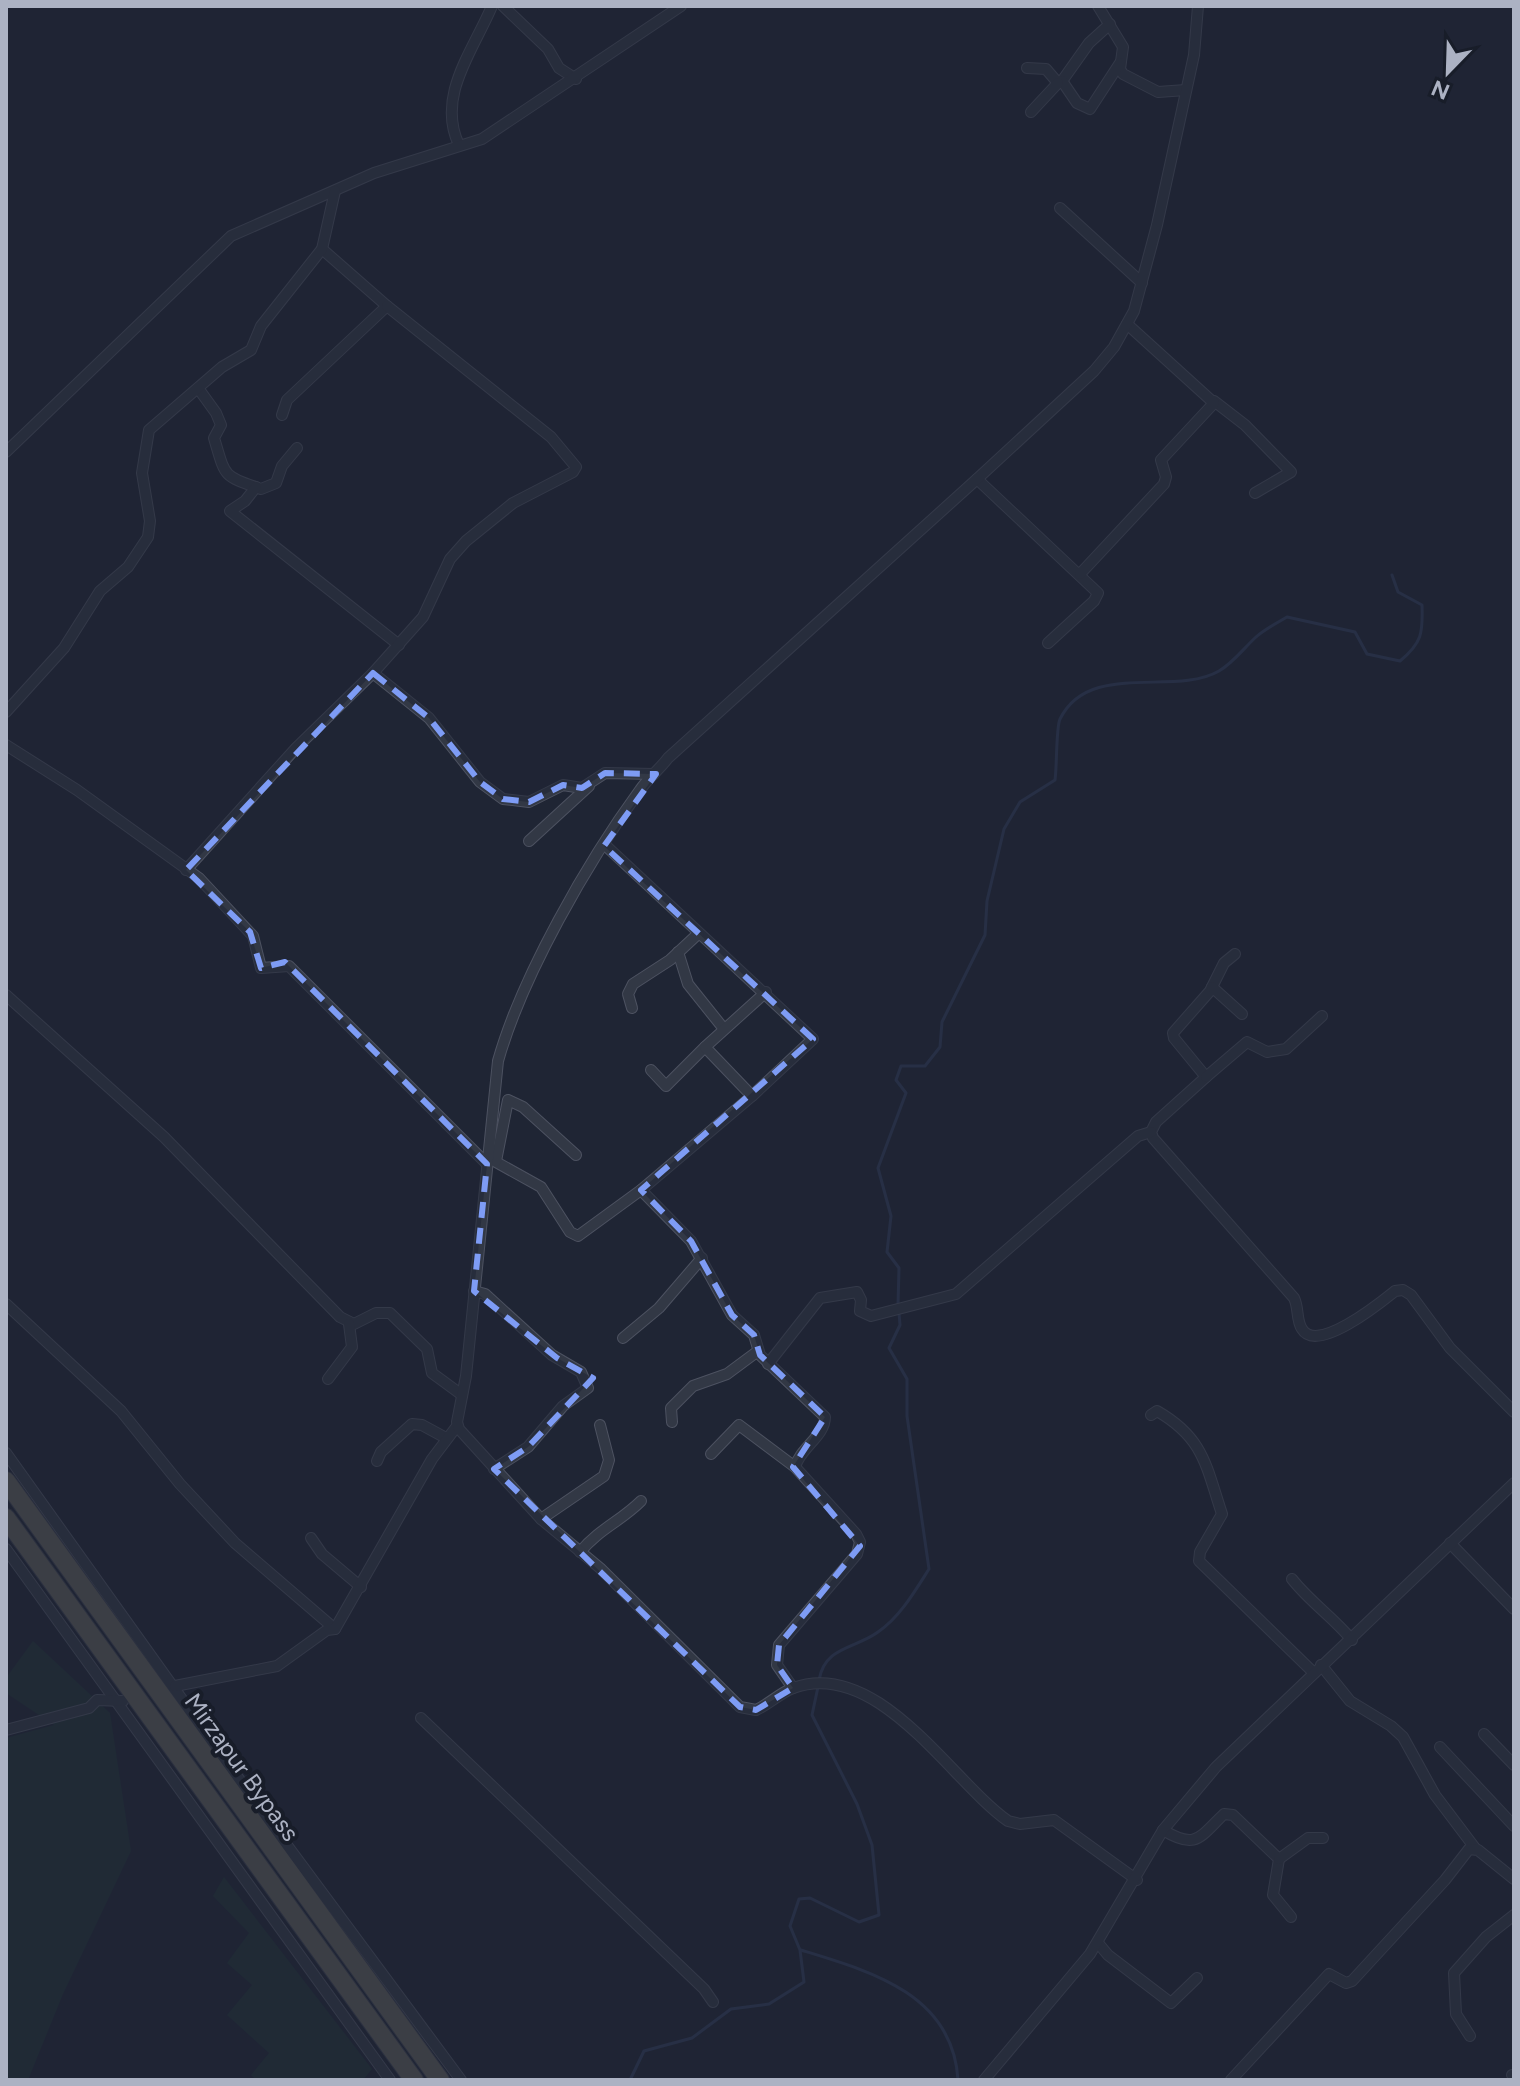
<svg xmlns="http://www.w3.org/2000/svg" width="1520" height="2086" font-family="Figtree,sans-serif">
  <style>
    .green { fill: #223237 }
    .lines { fill: none; stroke-linecap: round; stroke-linejoin: round }
    .stream { stroke: #313d5a; stroke-width: 3 }
    .minor-casing { stroke: #4d5261; stroke-width: 12 }
    .trunk-casing { stroke: #3a3f4d; stroke-width: 20 }
    .minor { stroke: #323845; stroke-width: 10 }
    .trunk { stroke: #5e5d5a; stroke-width: 18 }
    .marked { fill: none; stroke: #7e9cf5; stroke-width: 6; stroke-dasharray: 16 10; stroke-linejoin: round }
    .labels { text-anchor: middle; dominant-baseline: central; stroke-width: 8; stroke-linejoin: round; paint-order: stroke }
    .street-label { font-size: 24px; fill: #acb2c3; stroke: #181d29 }
  </style>
  <rect width="100%" height="100%" fill="#1f2534"/>
  <g class="green">
    <polygon points="33,1641 110,1713 131,1851 63,1994 28,2080 6,2080 6,1738 54,1725 6,1693 6,1678"/>
    <polygon points="224,1877 372,2069 363,2080 256,2080 251,2075 269,2053 227,2015 252,1985 227,1963 249,1933 213,1896"/>
  </g>
  <g class="lines">
    <g class="stream">
      <path d="M898 1305 899 1268 887 1252 891 1216 878 1168 906 1093 896 1080 901 1066H925L940 1047 942 1022 985 935 987 901 1004 829 1020 802 1055 780C1057 767 1056 727 1060 719 1089 660 1174 697 1219 671 1233 663 1244 648 1256 637 1265 629 1277 623 1287 617L1355 632 1367 654 1400 661C1422 643 1423 633 1422 605L1398 592 1392 575"/>
      <path d="M819 1680C825 1646 855 1649 878 1632 900 1617 915 1591 929 1569L907 1416V1379L889 1348 900 1325 899 1313"/>
      <path d="M801 1950C870 1971 953 1994 958 2080"/>
      <polyline points="630,2080 644,2051 692,2038 731,2009 769,2004 804,1982 800,1950 790,1926 799,1899 810,1898 859,1922 879,1915 872,1845 857,1804 812,1715 818,1687"/>
    </g>
    <defs>
      <g id="minor">
        <polyline points="503,6 548,49 559,68 576,79"/>
        <polyline points="1098,6 1123,47 1120,69 1123,74 1158,92 1186,90"/>
        <polyline points="1027,68 1046,69 1058,83 1062,81 1089,43 1110,24"/>
        <polyline points="1062,81 1077,103 1090,109 1120,63"/>
        <polyline points="1031,112 1058,83"/>
        <path d="M459 145C436 96 473 51 492 6"/>
        <polyline points="1060,208 1142,283"/>
        <path d="M198 388 216 413 221 425 214 438C226 478 222 475 261 489L276 483 282 466 297 448"/>
        <polyline points="1214,401 1245,425 1291,472 1255,493"/>
        <polyline points="282,415 287,400 387,306 322,249"/>
        <polyline points="6,452 231,236 374,173 482,139 681,6"/>
        <polyline points="977,479 1098,593 1094,601 1048,643"/>
        <polyline points="256,487 245,501 230,511 399,645"/>
        <polyline points="1080,574 1164,484 1166,477 1161,460 1214,403 1127,324"/>
        <polyline points="373,673 423,617 450,559 466,541 513,503 573,472 576,467 551,437 387,306"/>
        <polyline points="6,712 64,648 100,591 128,567 148,537 150,521 142,473 149,430 222,367 251,350 261,326 322,249 335,191"/>
        <polyline points="6,745 77,790 199,878 253,936 261,968 289,966 487,1164"/>
        <polyline points="529,841 589,786"/>
        <polyline points="605,845 813,1039 752,1096 641,1190"/>
        <polyline points="186,870 296,748 373,673 429,718 480,782 503,799 529,802 563,785 582,788 605,773 654,774"/>
        <polyline points="678,952 688,984 724,1029"/>
        <path d="M1235 954 1224 963 1210 991 1173 1033 1174 1038 1206 1077 1156 1122 1151 1132 1153 1138 1294 1298C1299 1308 1296 1320 1302 1329 1317 1354 1380 1303 1395 1291L1403 1290 1411 1295 1450 1348 1514 1412"/>
        <polyline points="1212,987 1242,1014"/>
        <polyline points="6,995 164,1137 340,1317 354,1324 376,1313 390,1313 427,1349 432,1373 462,1395"/>
        <polyline points="632,1008 628,994 633,984 670,960 699,933"/>
        <polyline points="651,1070 666,1086 705,1047"/>
        <polyline points="1206,1077 1247,1042 1267,1052 1286,1049 1322,1016"/>
        <polyline points="752,1096 705,1047 766,992"/>
        <path d="M487 1157 541 1187 570 1232 578 1236 641 1190 691 1241 732 1315 754 1335 760 1355 825 1417C825 1436 800 1448 795 1467L856 1534 860 1542 857 1554 779 1645 777 1665 793 1688"/>
        <polyline points="496,1161 508,1100 523,1107 576,1155"/>
        <polyline points="474,1291 485,1294 552,1355 581,1372 588,1388 563,1406 528,1447 494,1469"/>
        <polyline points="6,1304 121,1411 180,1484 235,1543 335,1629"/>
        <polyline points="623,1338 659,1308 702,1258"/>
        <polyline points="768,1364 820,1298 857,1292 861,1300 860,1311 871,1316 956,1294 1138,1136 1151,1132"/>
        <polyline points="328,1379 352,1347 349,1324"/>
        <path d="M1151 1415 1157 1411C1204 1438 1206 1466 1222 1514L1200 1552 1199 1561 1314 1673"/>
        <polyline points="672,1422 671,1408 693,1386 727,1374 758,1351"/>
        <polyline points="6,1453 269,1821 461,2080"/>
        <polyline points="711,1454 739,1425 795,1467"/>
        <polyline points="377,1461 381,1452 412,1424 422,1425 446,1438"/>
        <polyline points="541,1519 604,1476 609,1460 600,1425"/>
        <polyline points="311,1538 322,1554 361,1587"/>
        <polyline points="1450,1543 1514,1609"/>
        <polyline points="6,1549 390,2080"/>
        <path d="M580 1552C599 1529 621 1521 641 1501"/>
        <path d="M1292 1579C1310 1602 1333 1617 1352 1640"/>
        <polyline points="1321,1665 1350,1701 1391,1726 1403,1737 1435,1795 1475,1848"/>
        <polyline points="175,1686 277,1666 327,1630 335,1629 432,1459 457,1426"/>
        <polyline points="421,1718 704,1989 713,2002"/>
        <polyline points="6,1730 89,1708 97,1700 123,1701"/>
        <polyline points="1484,1734 1514,1765"/>
        <polyline points="1440,1747 1514,1826"/>
        <path d="M1163 1830C1196 1850 1199 1838 1224 1814L1233 1815 1279 1859 1273 1895 1291 1917"/>
        <polyline points="1279,1859 1308,1838 1323,1838"/>
        <path d="M1137 1880 1054 1820 1020 1824 1008 1821C951 1781 878 1657 793 1688 780 1693 769 1704 756 1710L740 1707 600 1568 541 1519 459 1429 457 1422 466 1376 498 1061C522 976 588 861 640 790 649 777 659 770 668 758L977 479 1094 371 1114 347 1134 311 1157 225 1194 55 1198 6"/>
        <polyline points="1098,1943 1108,1955 1171,2003 1197,1978"/>
        <polyline points="1470,2036 1456,2014 1454,1973 1486,1937 1514,1915"/>
        <polyline points="1512,2075 1514,2077"/>
        <polyline points="984,2080 1090,1954 1163,1830 1216,1767 1514,1483"/>
        <polyline points="1231,2080 1329,1974 1346,1983 1352,1981 1445,1880 1469,1849 1478,1850 1514,1879"/>
      </g>
      <g id="trunk">
        <polyline points="6,1481 440,2080"/>
        <polyline points="6,1518 414,2080"/>
      </g>
    </defs>
    <use href="#minor" class="minor-casing"/>
    <use href="#trunk" class="trunk-casing"/>
    <use href="#minor" class="minor"/>
    <use href="#trunk" class="trunk"/>
  </g>
  <path d="M0 0H1520V2086H0ZM373 673 429 718 480 782 503 799 529 802 563 785 582 788 605 773 656 774 604 846 813 1039 641 1190 691 1241 732 1315 754 1335 760 1355 825 1417 793 1467 860 1546 779 1645 777 1665 793 1688 756 1710 740 1707 494 1469 528 1447 593 1378 557 1358 474 1291 487 1164 285 962 261 968 250 932 186 870Z" fill="#1f2534" fill-opacity=".55" fill-rule="evenodd"/>
  <path class="marked" d="M373 673 429 718 480 782 503 799 529 802 563 785 582 788 605 773 656 774 604 846 813 1039 641 1190 691 1241 732 1315 754 1335 760 1355 825 1417 793 1467 860 1546 779 1645 777 1665 793 1688 756 1710 740 1707 494 1469 528 1447 593 1378 557 1358 474 1291 487 1164 285 962 261 968 250 932 186 870Z"/>
  <g class="labels">
    <g class="street-label">
      <text transform="translate(242 1767) rotate(54)">Mirzapur Bypass</text>
    </g>
  </g>
  <rect width="1520" height="2086" fill="none" stroke="#acb2c3" stroke-width="16"/>
  <g transform="translate(1448 72) rotate(203)" stroke="#181d29" stroke-width="6" paint-order="stroke">
  <path d="M0-6L14 30L0 20L-14 30Z" fill="#acb2c3"/>
  <text y="-12" font-size="22" font-weight="bold" text-anchor="middle" fill="#acb2c3">N</text>
  </g>
</svg>
